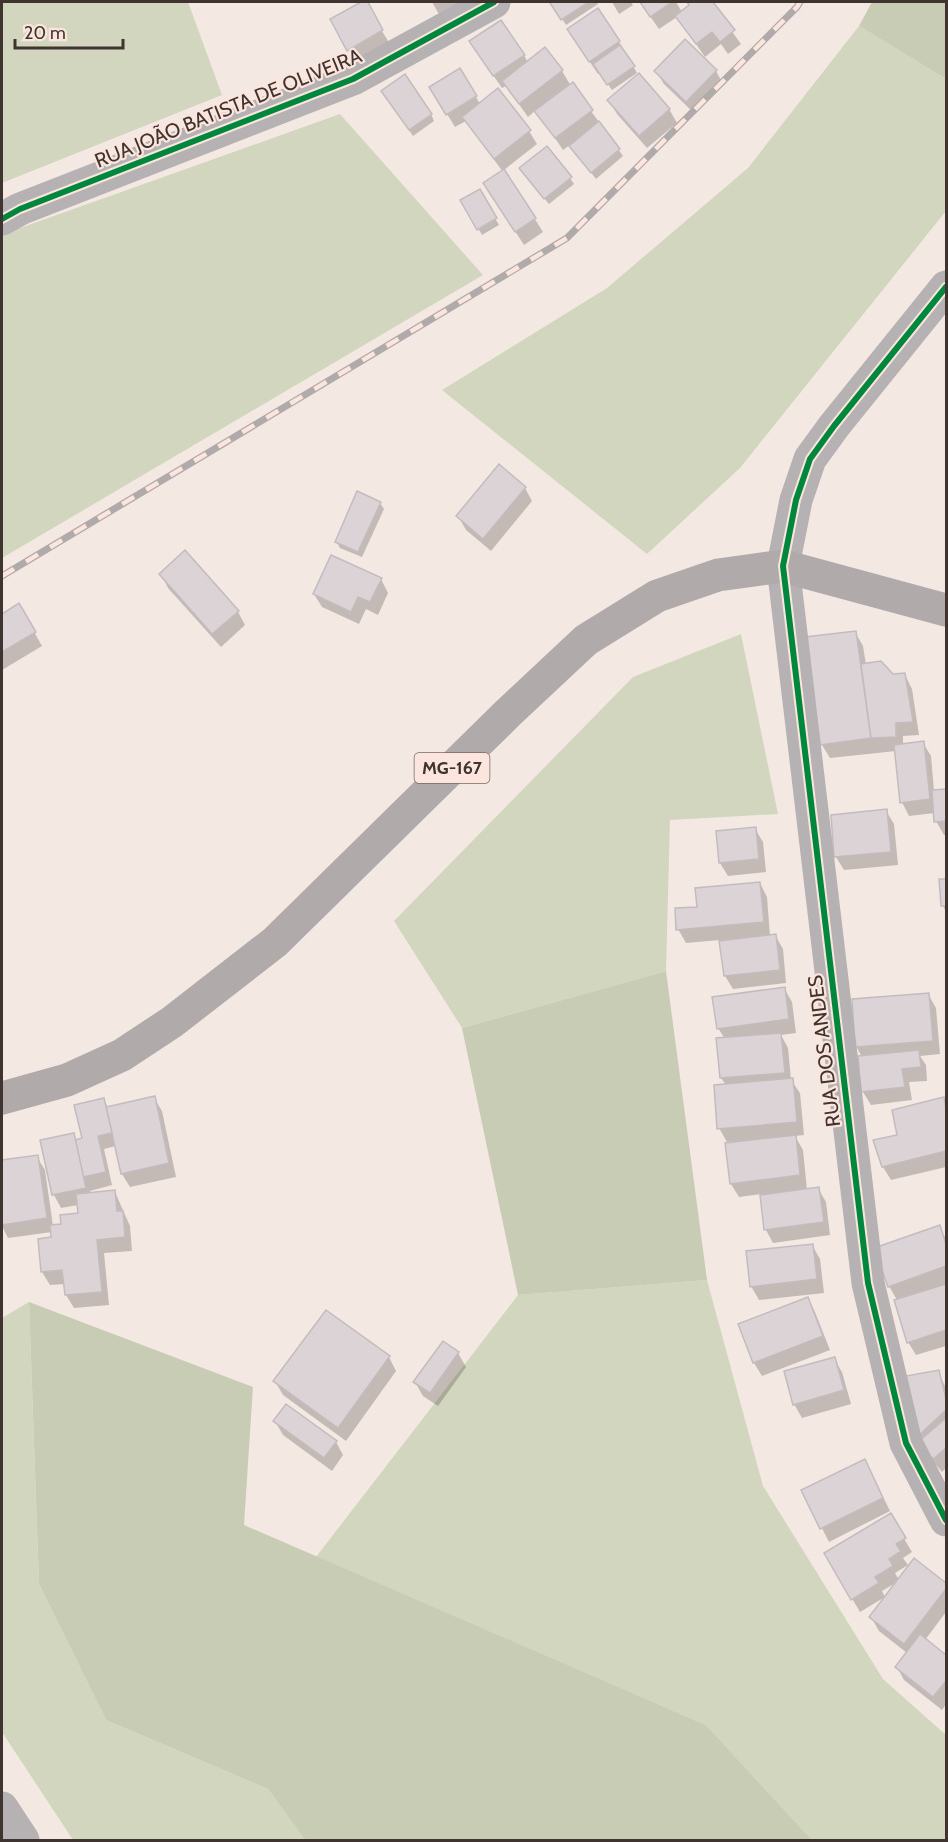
<svg xmlns="http://www.w3.org/2000/svg" width="948" height="1842" font-family="Cabin,sans-serif">
  <style>
    .green { fill: #d2d6be }
    .forest { fill: #c9ccb4 }
    .shadow { fill: #0003 }
    .building { fill: #dbd3d5; stroke: #c3bcbf; stroke-width: 1.5 }
    .lines { fill: none; stroke-linecap: round; stroke-linejoin: round }
    .street { stroke: #b6b2b3; stroke-width: 33 }
    .primary { stroke: #b0aaaa; stroke-width: 33 }
    .rail-casing { stroke: #b0aaaa; stroke-width: 7 }
    .rail { stroke: #fbe5dc; stroke-width: 4.5; stroke-dasharray: 14; stroke-linecap: butt }
    .cycleway-casing { stroke: #fbe5dc; stroke-width: 10 }
    .cycleway { stroke: #00873e; stroke-width: 6 }
    .labels { text-anchor: middle; dominant-baseline: central; stroke-width: 4.5; stroke-linejoin: round; paint-order: stroke }
    .shield { fill: #fbe5dc; stroke: #776964; stroke-width: 1.5 }
    .shield-label { font-size: 18px; font-weight: bold; fill: #3f3430 }
    .street-label { font-size: 20px; fill: #3f3430; stroke: #fbe5dc }
  </style>
  <rect width="100%" height="100%" fill="#f4e8e3"/>
  <g class="green">
    <polygon points="2,2 188,2 222,95 2,183"/>
    <polygon points="859,26 946,79 946,211 740,468 647,554 442,390 607,288 748,168"/>
    <polygon points="340,114 483,275 2,558 2,237 9,232"/>
    <polygon points="741,634 778,814 670,820 666,971 462,1028 394,921 633,677"/>
    <polygon points="707,1280 763,1486 883,1679 946,1735 946,1840 812,1840 706,1725 316,1557 518,1295"/>
    <polygon points="29,1302 39,1584 106,1720 268,1789 305,1840 73,1840 2,1732 2,1318"/>
  </g>
  <g class="forest">
    <polygon points="872,2 946,2 946,79 859,26"/>
    <polygon points="666,971 707,1280 518,1295 462,1028"/>
    <polygon points="29,1302 253,1387 244,1525 706,1725 812,1840 305,1840 268,1789 106,1720 39,1584"/>
  </g>
  <g class="shadow">
    <polygon points="364,2 390,44 356,63 332,19"/>
    <polygon points="432,2 458,2 460,4 440,16"/>
    <polygon points="555,2 597,2 598,4 566,25 552,3"/>
    <polygon points="612,2 631,2 633,5 619,14"/>
    <polygon points="640,2 676,2 682,12 690,6 687,2 711,2 741,44 728,54 721,44 705,57 677,17 659,29"/>
    <polygon points="619,42 637,73 612,90 600,73 598,74 577,43"/>
    <polygon points="479,55 524,55 528,63 562,71 571,86 591,111 623,156 596,179 570,145 563,150 536,110 528,117 506,86 502,88"/>
    <polygon points="460,70 480,104 529,131 537,144 504,170 543,232 524,245 493,197 503,172 466,121 455,127 431,88"/>
    <polygon points="656,71 716,71 723,84 695,114 664,84"/>
    <polygon points="387,98 431,114 434,121 413,136"/>
    <polygon points="609,100 669,109 677,123 647,148 617,114"/>
    <polygon points="525,175 570,178 574,184 549,204"/>
    <polygon points="479,191 499,225 482,235 462,200"/>
    <polygon points="525,488 532,501 491,551 466,530 458,516"/>
    <polygon points="380,503 384,509 362,557 340,548 336,541"/>
    <polygon points="161,574 238,612 245,625 221,647 168,588"/>
    <polygon points="381,579 388,593 378,615 366,609 359,624 322,607 314,594"/>
    <polygon points="19,605 42,646 2,670 2,616"/>
    <polygon points="855,632 863,646 866,665 893,676 905,675 912,689 919,735 903,736 903,745 923,743 931,756 934,791 946,790 946,835 944,835 936,821 935,813 909,816 902,802 896,751 830,758 822,745 807,639"/>
    <polygon points="886,811 894,824 898,865 844,870 836,857 833,817"/>
    <polygon points="755,829 763,842 766,872 728,876 720,863"/>
    <polygon points="946,880 946,912 943,906 941,881"/>
    <polygon points="760,883 767,897 770,936 775,935 783,949 786,983 733,989 725,976 720,940 686,943 678,929 698,908"/>
    <polygon points="784,988 792,1002 796,1033 781,1035 788,1048 791,1080 800,1093 804,1135 795,1136 803,1150 807,1190 818,1188 826,1202 830,1235 773,1243 766,1230 762,1194 739,1197 731,1184 739,1143 739,1141 727,1142 719,1128 726,1085 721,1078 718,1040 725,1039 718,1028"/>
    <polygon points="928,994 936,1008 940,1054 920,1056 926,1065 927,1081 909,1082 912,1100 871,1105 863,1092 860,1058 862,1057 856,1046"/>
    <polygon points="154,1098 162,1111 176,1177 130,1187 122,1174 116,1146 104,1149 112,1185 90,1191 90,1194 115,1192 130,1226 132,1251 104,1253 109,1305 74,1308 66,1295 65,1284 50,1285 42,1272 53,1239 52,1232 8,1238 2,1226 2,1162 37,1157 45,1170 53,1226 63,1225 79,1214 78,1205 61,1208 54,1195 42,1142 73,1135 76,1141 83,1139 104,1100 108,1108"/>
    <polygon points="943,1099 946,1105 946,1167 891,1180 883,1167 899,1136"/>
    <polygon points="939,1227 946,1239 946,1346 916,1355 908,1342 897,1300 889,1286"/>
    <polygon points="812,1245 820,1259 824,1293 759,1300 751,1286"/>
    <polygon points="808,1298 815,1312 830,1350 762,1376 754,1363 740,1325"/>
    <polygon points="458,1353 466,1367 438,1406 423,1396 415,1382"/>
    <polygon points="389,1357 396,1371 346,1441 283,1395 275,1381"/>
    <polygon points="834,1359 842,1372 851,1404 802,1418 794,1404"/>
    <polygon points="938,1372 946,1388 946,1468 942,1472 928,1456 919,1436"/>
    <polygon points="275,1421 336,1442 343,1455 332,1471 283,1435"/>
    <polygon points="872,1474 890,1511 829,1542 803,1491"/>
    <polygon points="890,1515 912,1552 903,1558 908,1565 895,1573 899,1580 914,1561 946,1585 946,1612 925,1640 946,1657 946,1704 942,1710 904,1680 897,1667 907,1653 879,1631 871,1617 899,1581 882,1591 885,1597 860,1612 826,1554"/>
  </g>
  <g class="building">
    <polygon points="361,2 368,2 383,30 347,51 330,19"/>
    <polygon points="552,2 589,2 561,20 550,3"/>
    <polygon points="640,2 672,2 650,17"/>
    <polygon points="687,2 713,2 735,30 720,42 712,32 696,44 675,16 689,5"/>
    <polygon points="598,8 620,41 589,62 567,29"/>
    <polygon points="501,20 525,55 493,76 469,41"/>
    <polygon points="685,39 717,70 686,102 654,71"/>
    <polygon points="620,45 635,66 607,85 593,64"/>
    <polygon points="545,47 563,70 519,104 502,81"/>
    <polygon points="460,68 477,96 446,115 429,87"/>
    <polygon points="639,73 670,109 639,136 607,100"/>
    <polygon points="405,74 432,114 409,130 381,91"/>
    <polygon points="573,82 593,110 555,138 534,111"/>
    <polygon points="498,88 531,130 494,159 462,117"/>
    <polygon points="599,121 620,149 591,173 569,146"/>
    <polygon points="547,146 572,177 544,199 519,168"/>
    <polygon points="504,169 536,218 515,232 483,183"/>
    <polygon points="480,189 497,218 477,230 460,200"/>
    <polygon points="499,464 526,487 483,539 456,516"/>
    <polygon points="357,491 381,502 358,552 335,542"/>
    <polygon points="185,550 239,611 212,634 159,574"/>
    <polygon points="331,555 382,578 370,602 358,597 351,612 313,594"/>
    <polygon points="19,603 36,632 2,652 2,614"/>
    <polygon points="856,631 871,738 820,745 805,637"/>
    <polygon points="881,661 893,674 905,673 913,722 896,723 896,737 871,738 861,664"/>
    <polygon points="924,741 930,799 900,803 894,745"/>
    <polygon points="946,789 946,821 934,822 932,790"/>
    <polygon points="887,809 891,852 834,857 831,815"/>
    <polygon points="756,827 759,859 719,863 716,831"/>
    <polygon points="939,879 946,879 946,906 941,906"/>
    <polygon points="760,882 764,922 676,930 675,908 697,907 695,888"/>
    <polygon points="776,934 780,970 724,976 719,941"/>
    <polygon points="785,987 789,1019 717,1029 712,997"/>
    <polygon points="929,993 933,1041 855,1047 852,999"/>
    <polygon points="781,1033 785,1073 720,1078 716,1038"/>
    <polygon points="919,1050 921,1067 902,1069 905,1087 861,1092 858,1056"/>
    <polygon points="793,1078 797,1122 717,1129 714,1085"/>
    <polygon points="155,1096 169,1163 121,1174 106,1107"/>
    <polygon points="944,1097 946,1109 946,1151 882,1167 873,1140 897,1135 892,1110"/>
    <polygon points="104,1098 112,1133 98,1136 106,1172 83,1177 75,1140 82,1138 74,1105"/>
    <polygon points="74,1133 86,1188 52,1195 40,1140"/>
    <polygon points="796,1135 800,1175 730,1184 725,1143"/>
    <polygon points="38,1155 47,1218 2,1225 2,1160"/>
    <polygon points="819,1187 824,1222 764,1230 760,1195"/>
    <polygon points="115,1190 117,1211 123,1211 125,1237 97,1240 102,1292 65,1295 62,1270 41,1272 38,1239 51,1237 50,1225 61,1224 60,1215 78,1213 76,1194"/>
    <polygon points="940,1225 946,1244 946,1266 888,1287 874,1248"/>
    <polygon points="813,1244 817,1279 750,1287 746,1251"/>
    <polygon points="946,1284 946,1330 907,1343 894,1300"/>
    <polygon points="808,1297 823,1336 753,1363 738,1324"/>
    <polygon points="326,1310 390,1356 338,1428 273,1381"/>
    <polygon points="443,1341 459,1352 430,1393 413,1382"/>
    <polygon points="835,1357 844,1390 793,1405 784,1371"/>
    <polygon points="939,1370 946,1399 946,1410 917,1437 906,1376"/>
    <polygon points="286,1404 337,1441 324,1458 273,1421"/>
    <polygon points="946,1418 946,1448 933,1459 918,1442"/>
    <polygon points="865,1459 883,1498 820,1529 801,1490"/>
    <polygon points="891,1513 906,1538 896,1544 901,1551 889,1559 893,1566 875,1577 879,1583 851,1600 824,1553"/>
    <polygon points="914,1558 946,1583 946,1589 904,1644 869,1617"/>
    <polygon points="920,1634 946,1655 946,1681 933,1697 895,1667"/>
  </g>
  <g class="lines">
    <g class="street">
      <polyline points="2,219 20,209 353,79 494,2"/>
      <polyline points="946,287 834,426 810,459 796,500 783,566 868,1283 906,1443 946,1520"/>
      <polyline points="2,1808 23,1840"/>
    </g>
    <polyline class="primary" points="2,1098 67,1080 122,1055 172,1022 275,942 508,713 586,640 657,596 718,575 783,566 946,610"/>
    <defs>
      <polyline id="rail" points="2,576 567,238 797,7 800,2"/>
    </defs>
    <use href="#rail" class="rail-casing"/>
    <use href="#rail" class="rail"/>
    <defs>
      <g id="cycleway">
        <polyline points="2,219 20,209 353,79 494,2"/>
        <polyline points="946,287 834,426 810,459 796,500 783,566 868,1283 906,1443 946,1520"/>
      </g>
    </defs>
    <use href="#cycleway" class="cycleway-casing"/>
    <use href="#cycleway" class="cycleway"/>
  </g>
  <g class="labels">
    <rect class="shield" x="414.5" y="753" width="75" height="30" rx="4.5"/>
    <g class="shield-label">
      <text x="452" y="768">MG-167</text>
    </g>
    <g class="street-label">
      <text transform="translate(228 108) rotate(-22)">RUA JOÃO BATISTA DE OLIVEIRA</text>
      <text transform="translate(824 1051) rotate(-97)">RUA DOS ANDES</text>
    </g>
  </g>
  <rect width="948" height="1842" fill="none" stroke="#3f3430" stroke-width="6"/>
  <path d="M15 39v9h108v-9" fill="none" stroke="#3f3430" stroke-width="3"/>
  <text x="24" y="39" font-size="18" fill="#3f3430" stroke="#fbe5dc" stroke-width="4.5" paint-order="stroke">20 m</text>
</svg>
